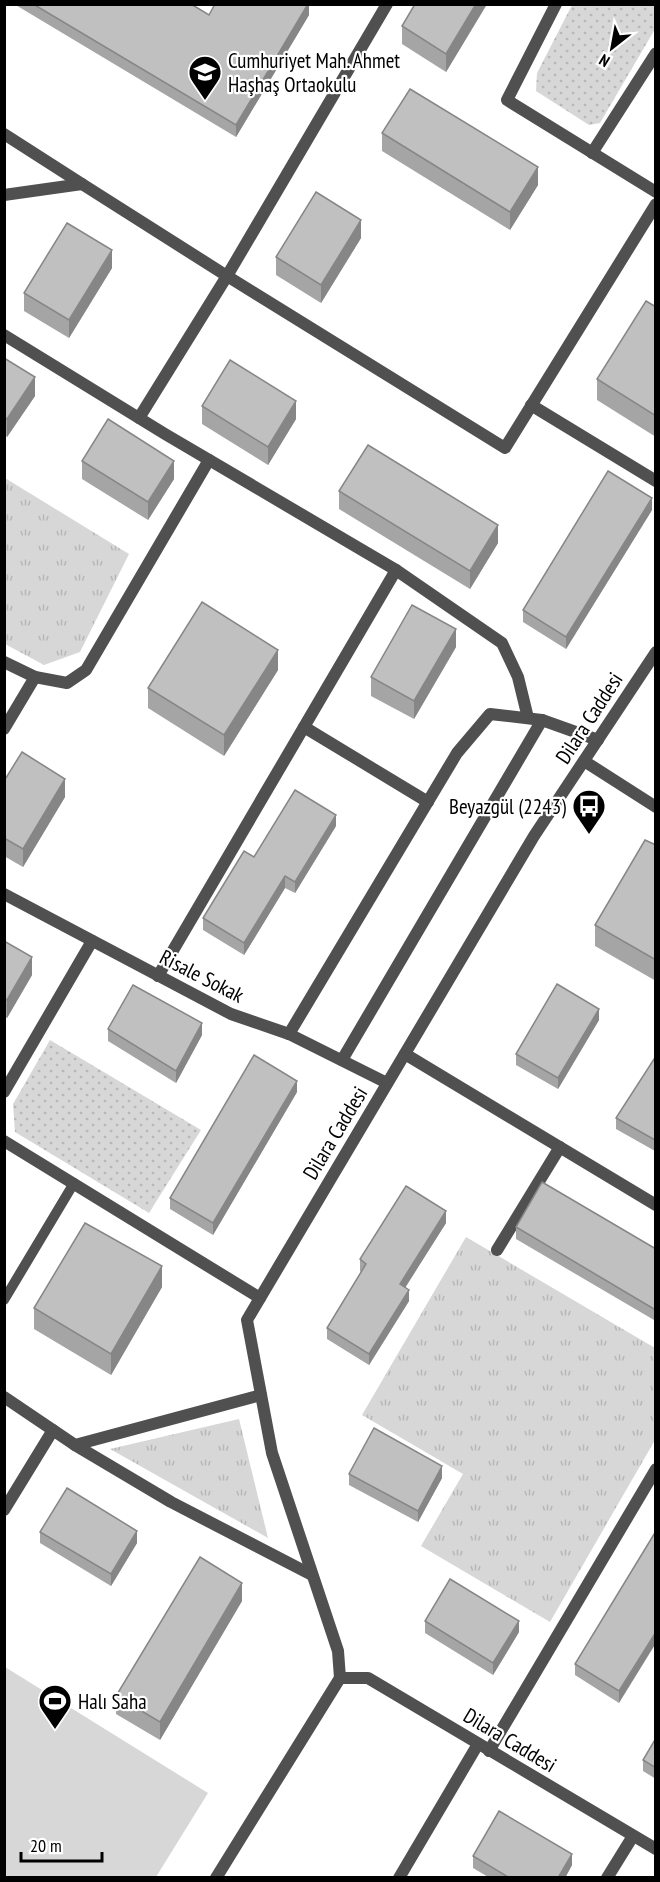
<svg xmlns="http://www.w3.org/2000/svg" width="660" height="1882" font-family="'PT Sans Narrow',sans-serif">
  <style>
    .grass { fill: url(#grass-tufts) }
    .park { fill: url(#park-dots) }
    .pitch { fill: #d7d7d7 }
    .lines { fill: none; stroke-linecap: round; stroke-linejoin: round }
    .service { stroke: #505050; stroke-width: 10 }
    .minor { stroke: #505050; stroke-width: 12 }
    .tertiary { stroke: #505050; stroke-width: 12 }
    .wall { fill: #a5a5a5 }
    .shaded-wall { fill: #868686 }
    .building { fill: #c0c0c0; stroke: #868686; stroke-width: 1.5 }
    .labels { text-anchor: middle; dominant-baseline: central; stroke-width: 4.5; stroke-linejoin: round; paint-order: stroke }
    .poi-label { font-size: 21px; fill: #000; stroke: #fff; text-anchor: start }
    .street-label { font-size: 21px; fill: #000; stroke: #fff }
  </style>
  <defs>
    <pattern id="grass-tufts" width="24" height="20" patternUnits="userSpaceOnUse" patternTransform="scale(1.5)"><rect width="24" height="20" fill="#d7d7d7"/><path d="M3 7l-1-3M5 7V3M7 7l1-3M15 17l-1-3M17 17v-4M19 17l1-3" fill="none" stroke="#b7b7b7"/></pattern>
    <pattern id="park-dots" width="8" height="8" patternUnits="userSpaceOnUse" patternTransform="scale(1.5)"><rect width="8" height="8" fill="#d7d7d7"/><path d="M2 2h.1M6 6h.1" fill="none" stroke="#b7b7b7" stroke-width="1.8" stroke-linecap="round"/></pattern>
  </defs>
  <rect width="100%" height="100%" fill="#fff"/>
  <g class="grass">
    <polygon points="5,478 129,554 80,652 44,665 5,644"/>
    <polygon points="466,1237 655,1348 655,1440 550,1622 421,1546 463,1474 362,1415"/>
    <polygon points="239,1419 268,1538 110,1449"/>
  </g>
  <g class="park">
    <polygon points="572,5 655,5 655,29 600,123 589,125 536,91 537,73"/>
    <polygon points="50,1040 201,1130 149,1213 15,1132 13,1104"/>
  </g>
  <polygon class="pitch" points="5,1667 208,1793 156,1877 5,1877"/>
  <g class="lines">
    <polyline class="service" points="4,1300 74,1183"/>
    <g class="minor">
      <polyline points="556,4 507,100 656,192"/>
      <polyline points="4,134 82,184"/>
      <polyline points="592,153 656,53"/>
      <polyline points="4,195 82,184 227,276 387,4"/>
      <polyline points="4,335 165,434 396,570 502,643 518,677 528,718"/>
      <polyline points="531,405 656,481"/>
      <polyline points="139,418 227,276 505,448 656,204"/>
      <polyline points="4,662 35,677 67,683 86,670 209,460"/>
      <polyline points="304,727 428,802"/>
      <polyline points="4,729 35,677"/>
      <polyline points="584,761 656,807"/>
      <polyline points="4,894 231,1014 289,1034 387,1083"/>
      <polyline points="158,976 396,570"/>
      <polyline points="289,1034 457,753 490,714 542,720 598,740"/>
      <polyline points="405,1054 656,1205"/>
      <polyline points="342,1060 542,720"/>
      <polyline points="4,1092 92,941"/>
      <polyline points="4,1141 260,1298"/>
      <polyline points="497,1250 560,1147"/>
      <polyline points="4,1397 75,1445 261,1395"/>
      <polyline points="75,1445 171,1502 312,1575"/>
      <polyline points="4,1510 53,1430"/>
      <polyline points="489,1751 656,1469"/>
      <polyline points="399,1878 478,1744"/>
      <polyline points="607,1878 633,1836"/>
    </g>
    <g class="tertiary">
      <polyline points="340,1678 368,1678 656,1849"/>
      <polyline points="216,1878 340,1678 338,1651 272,1453 247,1320 534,836 656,652"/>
    </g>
  </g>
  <g class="wall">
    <polygon points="14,4 191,4 209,15 309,4 309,15 236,137"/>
    <polygon points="415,4 487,4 446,72 402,44 402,26"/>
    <polygon points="382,133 538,185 510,230 382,151"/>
    <polygon points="361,238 321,303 276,275 276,257"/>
    <polygon points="112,268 69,338 24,311 24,293"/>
    <polygon points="656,307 656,437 597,400 597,379"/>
    <polygon points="4,358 35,396 7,437 4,435"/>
    <polygon points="202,406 296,419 268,465 202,424"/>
    <polygon points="82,461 174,479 148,520 82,479"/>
    <polygon points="339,491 498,543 470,589 339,509"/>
    <polygon points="652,510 566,649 523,622 523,610"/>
    <polygon points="456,647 414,719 371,696 371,677"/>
    <polygon points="278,670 224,756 148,708 148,688"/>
    <polygon points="4,781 65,797 23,867 4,856"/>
    <polygon points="336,826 295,893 285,888 244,955 203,930 203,918 254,857"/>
    <polygon points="656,845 656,981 595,946 595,925"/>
    <polygon points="4,941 32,975 7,1018 4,1017"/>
    <polygon points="599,1020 558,1089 516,1065 516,1054"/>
    <polygon points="108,1029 202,1035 176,1083 108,1041"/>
    <polygon points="656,1056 656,1151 655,1151 616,1129 616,1118"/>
    <polygon points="297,1092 213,1235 170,1209 170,1198"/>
    <polygon points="446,1223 405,1287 409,1301 369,1365 327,1339 327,1328 361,1272 360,1271 360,1259"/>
    <polygon points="516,1227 656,1249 656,1318 654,1320 516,1239"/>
    <polygon points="162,1287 111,1375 34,1329 34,1308"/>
    <polygon points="349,1474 442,1478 418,1522 349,1485"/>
    <polygon points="656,1531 619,1703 575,1675 575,1664"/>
    <polygon points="40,1532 137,1543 111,1586 40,1543"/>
    <polygon points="242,1601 160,1740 116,1714 116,1696"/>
    <polygon points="425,1621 519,1632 493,1675 425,1633"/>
    <polygon points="656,1738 656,1779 643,1771 643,1760"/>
    <polygon points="473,1856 572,1865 565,1878 490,1878 473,1868"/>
  </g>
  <g class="shaded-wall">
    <polygon points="308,4 309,4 309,15 236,137 236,125"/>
    <polygon points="476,4 487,4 446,72 446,54"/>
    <polygon points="538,167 538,185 510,230 510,212"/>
    <polygon points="361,220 361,238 321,303 321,285"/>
    <polygon points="112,250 112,268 69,338 69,320"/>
    <polygon points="35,377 35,396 7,437 7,419"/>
    <polygon points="296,401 296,419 268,465 268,447"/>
    <polygon points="174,461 174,479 148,520 148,502"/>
    <polygon points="652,498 652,510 566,649 566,637"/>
    <polygon points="498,525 498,543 470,589 470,571"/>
    <polygon points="456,629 456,647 414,719 414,701"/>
    <polygon points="278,650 278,670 224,756 224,735"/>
    <polygon points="65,779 65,797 23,867 23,849"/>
    <polygon points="336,815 336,826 295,893 295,882"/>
    <polygon points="285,876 285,888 244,955 244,943"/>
    <polygon points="32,957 32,975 7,1018 7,1000"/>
    <polygon points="599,1009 599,1020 558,1089 558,1078"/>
    <polygon points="202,1023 202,1035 176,1083 176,1071"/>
    <polygon points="297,1081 297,1092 213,1235 213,1223"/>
    <polygon points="446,1211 446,1223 400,1296 400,1284"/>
    <polygon points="162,1266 162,1287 111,1375 111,1354"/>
    <polygon points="409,1290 409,1301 369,1365 369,1354"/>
    <polygon points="656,1307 656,1318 654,1320 654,1309"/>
    <polygon points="442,1466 442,1478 418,1522 418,1511"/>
    <polygon points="137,1531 137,1543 111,1586 111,1574"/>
    <polygon points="242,1583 242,1601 160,1740 160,1722"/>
    <polygon points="519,1621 519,1632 493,1675 493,1663"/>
    <polygon points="656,1632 656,1643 619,1703 619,1691"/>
    <polygon points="572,1854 572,1865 565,1878 558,1878"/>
  </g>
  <g class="building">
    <polygon points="33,4 191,4 209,15 215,4 308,4 236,125"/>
    <polygon points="415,4 476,4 446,54 402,26"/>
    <polygon points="410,89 538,167 510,212 382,133"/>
    <polygon points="316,192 361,220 321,285 276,257"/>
    <polygon points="67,223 112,250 69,320 24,293"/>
    <polygon points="646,301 656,307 656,416 597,379"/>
    <polygon points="4,358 35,377 7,419 4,417"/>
    <polygon points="230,360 296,401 268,447 202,406"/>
    <polygon points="108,419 174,461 148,502 82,461"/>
    <polygon points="368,445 498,525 470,571 339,491"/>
    <polygon points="608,471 652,498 566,637 523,610"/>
    <polygon points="202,602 278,650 224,735 148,688"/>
    <polygon points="412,605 456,629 414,701 371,677"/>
    <polygon points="22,752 65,779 23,849 4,838 4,781"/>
    <polygon points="295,790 336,815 295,882 285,876 244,943 203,918 244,851 254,857"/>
    <polygon points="645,840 656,845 656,960 595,925"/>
    <polygon points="4,941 32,957 7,1000 4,999"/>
    <polygon points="557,984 599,1009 558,1078 516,1054"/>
    <polygon points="133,985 202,1023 176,1071 108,1029"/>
    <polygon points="254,1055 297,1081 213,1223 170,1198"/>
    <polygon points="656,1056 656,1139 655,1140 616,1118"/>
    <polygon points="542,1182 656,1249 656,1307 654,1309 516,1227"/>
    <polygon points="406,1186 446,1211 400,1284 409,1290 369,1354 327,1328 366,1264 360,1259"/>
    <polygon points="85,1223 162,1266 111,1354 34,1308"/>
    <polygon points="374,1428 442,1466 418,1511 349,1474"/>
    <polygon points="67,1488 137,1531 111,1574 40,1532"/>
    <polygon points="656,1531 656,1632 619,1691 575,1664"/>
    <polygon points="200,1557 242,1583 160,1722 116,1696"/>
    <polygon points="450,1579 519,1621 493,1663 425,1621"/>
    <polygon points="656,1738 656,1768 643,1760"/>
    <polygon points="499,1811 572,1854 558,1878 510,1878 473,1856"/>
  </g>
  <defs>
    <symbol id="school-pin" viewBox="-11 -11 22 30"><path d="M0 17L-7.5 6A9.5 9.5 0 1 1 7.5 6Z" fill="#000" stroke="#fff"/><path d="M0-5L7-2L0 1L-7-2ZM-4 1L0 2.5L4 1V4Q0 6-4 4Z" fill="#fff"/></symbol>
    <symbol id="bus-pin" viewBox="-11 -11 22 30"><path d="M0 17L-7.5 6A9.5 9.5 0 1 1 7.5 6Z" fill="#000" stroke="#fff"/><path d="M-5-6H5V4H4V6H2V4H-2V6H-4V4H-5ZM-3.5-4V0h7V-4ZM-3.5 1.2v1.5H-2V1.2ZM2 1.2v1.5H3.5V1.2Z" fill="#fff"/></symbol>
    <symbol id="stadium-pin" viewBox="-11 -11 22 30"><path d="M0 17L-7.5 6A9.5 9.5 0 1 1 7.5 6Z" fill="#000" stroke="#fff"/><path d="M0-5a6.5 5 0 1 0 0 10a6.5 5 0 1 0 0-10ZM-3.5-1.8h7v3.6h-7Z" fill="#fff"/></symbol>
  </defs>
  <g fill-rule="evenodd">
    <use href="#school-pin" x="186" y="53" width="38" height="52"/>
    <use href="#bus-pin" x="570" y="787" width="38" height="52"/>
    <use href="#stadium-pin" x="36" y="1682" width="38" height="52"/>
  </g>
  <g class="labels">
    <g class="poi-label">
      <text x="228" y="60">Cumhuriyet Mah. Ahmet<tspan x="228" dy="24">Haşhaş Ortaokulu</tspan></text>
      <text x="566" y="806" text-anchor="end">Beyazgül (2243)</text>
      <text x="78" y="1701">Halı Saha</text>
    </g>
    <g class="street-label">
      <text transform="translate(589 718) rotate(-57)">Dilara Caddesi</text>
      <text transform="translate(202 976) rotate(27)">Risale Sokak</text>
      <text transform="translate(335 1133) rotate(-59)">Dilara Caddesi</text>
      <text transform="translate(510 1740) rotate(31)">Dilara Caddesi</text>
    </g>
  </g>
  <rect width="660" height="1882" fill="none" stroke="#000000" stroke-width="12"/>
  <g transform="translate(612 48) rotate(211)" stroke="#ffffff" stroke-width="4.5" paint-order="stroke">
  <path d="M0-4.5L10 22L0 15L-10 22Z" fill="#000000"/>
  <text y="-9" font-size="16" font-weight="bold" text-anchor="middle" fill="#000000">N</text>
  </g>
  <path d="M21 1852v9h81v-9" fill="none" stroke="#000000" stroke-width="3"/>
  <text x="30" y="1852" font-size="18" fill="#000000" stroke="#ffffff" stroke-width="4.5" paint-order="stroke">20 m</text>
</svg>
